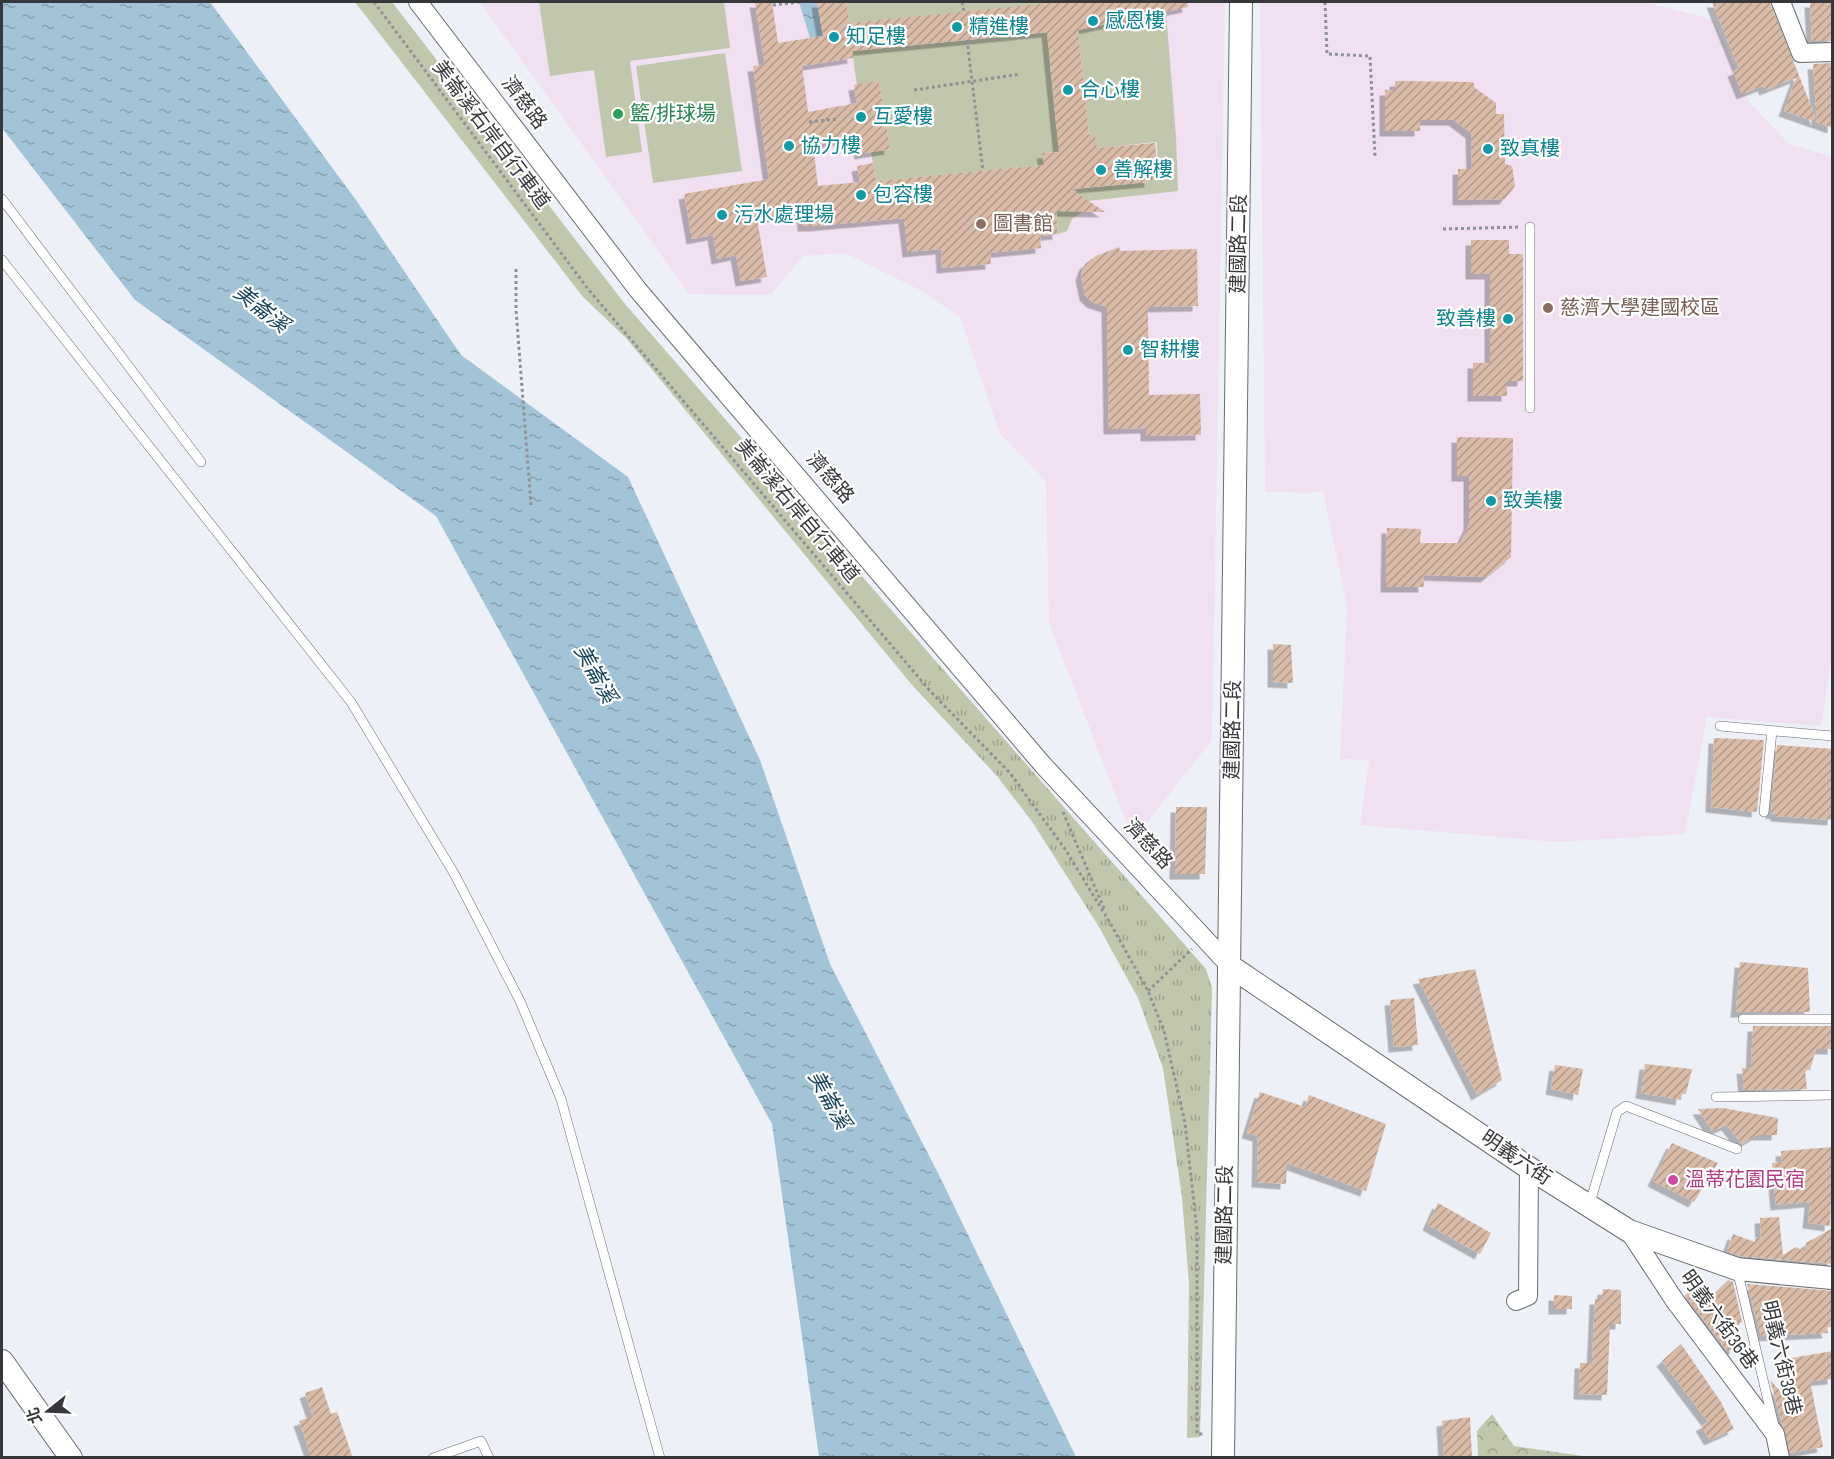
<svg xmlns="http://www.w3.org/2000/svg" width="1834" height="1459" font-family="'Sofia Sans Condensed','Noto Sans TC',sans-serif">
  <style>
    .education { fill: #f1e0f2 }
    .green { fill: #c1c7ac }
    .forest { fill: url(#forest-crowns) }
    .park { fill: url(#park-tufts) }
    .water { fill: url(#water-ripples) }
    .building { fill: url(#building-hatch); fill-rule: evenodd; filter: url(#shadow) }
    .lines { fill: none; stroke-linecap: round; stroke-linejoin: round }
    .service-casing { stroke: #696b72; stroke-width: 10 }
    .minor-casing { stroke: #696b72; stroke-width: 20 }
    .tertiary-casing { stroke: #696b72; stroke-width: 24 }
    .path { stroke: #8e9095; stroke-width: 3; stroke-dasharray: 3 3; stroke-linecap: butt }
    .service { stroke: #fff; stroke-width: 9 }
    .minor { stroke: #fff; stroke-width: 18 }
    .tertiary { stroke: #fff; stroke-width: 22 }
    .culture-dot { fill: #0f9aa8; stroke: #fff; stroke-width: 2 }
    .leisure-dot { fill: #2e9e5b; stroke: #fff; stroke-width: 2 }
    .education-dot { fill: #8d6e63; stroke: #fff; stroke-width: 2 }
    .hotel-dot { fill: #d1479c; stroke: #fff; stroke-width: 2 }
    .labels { text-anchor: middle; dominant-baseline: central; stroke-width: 4.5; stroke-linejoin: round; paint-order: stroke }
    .culture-label { font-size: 20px; fill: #0d838f; stroke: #fff; text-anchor: start }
    .street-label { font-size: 20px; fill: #36373a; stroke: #fff }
    .leisure-label { font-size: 20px; fill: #27864d; stroke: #fff; text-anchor: start }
    .education-label { font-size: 20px; fill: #785e54; stroke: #fff; text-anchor: start }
    .hotel-label { font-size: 20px; fill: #b23c85; stroke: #fff; text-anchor: start }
    .water-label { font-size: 21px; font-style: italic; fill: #154357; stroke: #fff }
  </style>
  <defs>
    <pattern id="forest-crowns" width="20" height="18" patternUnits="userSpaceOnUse" patternTransform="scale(1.5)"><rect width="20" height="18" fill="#c1c7ac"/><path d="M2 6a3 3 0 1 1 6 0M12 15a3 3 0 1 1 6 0" fill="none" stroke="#9ea28d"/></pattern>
    <pattern id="park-tufts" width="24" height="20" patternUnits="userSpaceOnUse" patternTransform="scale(1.5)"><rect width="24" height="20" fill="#c1c7ac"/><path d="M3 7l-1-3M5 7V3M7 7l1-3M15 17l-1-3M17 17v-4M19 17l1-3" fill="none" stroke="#9ea28d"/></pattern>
    <pattern id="water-ripples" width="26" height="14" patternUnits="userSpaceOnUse" patternTransform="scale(1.5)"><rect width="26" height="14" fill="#a2c4d6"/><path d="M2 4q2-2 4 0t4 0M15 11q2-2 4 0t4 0" fill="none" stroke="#85a0af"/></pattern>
    <pattern id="building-hatch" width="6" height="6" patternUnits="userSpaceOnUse" patternTransform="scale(1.5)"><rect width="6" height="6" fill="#d9bba7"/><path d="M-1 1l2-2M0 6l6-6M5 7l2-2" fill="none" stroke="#b19989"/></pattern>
    <filter id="shadow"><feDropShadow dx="-5.5" dy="5.5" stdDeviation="0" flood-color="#0004"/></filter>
  </defs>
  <rect width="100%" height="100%" fill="#edf0f7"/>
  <g class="education">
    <polygon points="480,2 1225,2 1212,740 1133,840 1049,623 1046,481 1000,434 960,317 920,290 845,253 803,256 771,295 689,294"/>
    <polygon points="1260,2 1646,2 1714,20 1751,104 1789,144 1832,157 1832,657 1821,726 1707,717 1685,834 1557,842 1360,825 1369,760 1340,759 1347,607 1323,491 1308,493 1265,492"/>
  </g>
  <g class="green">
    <polygon points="355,2 392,2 625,304 934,659 912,685 626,338 583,297"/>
    <polygon points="539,2 724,2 730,48 630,61 642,152 606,157 594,70 550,76"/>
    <polygon points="847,2 1062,2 1063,3 849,23"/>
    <polygon points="1166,12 1176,137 1178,191 1079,202 1076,189 1150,182 1149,175 1158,173 1157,142 1097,148 1095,135 1089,135 1078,30"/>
    <polygon points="1065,31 1049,55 1056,128 1083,149 1043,153 1044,165 876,181 871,152 890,149 879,81 857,85 852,51"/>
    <polygon points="725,53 742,171 653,183 636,66"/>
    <polygon points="1054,182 1084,211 1072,219 1067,231 1058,234"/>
  </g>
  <polygon class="forest" points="1492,1414 1514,1446 1590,1457 1478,1457 1477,1431"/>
  <polygon class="park" points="934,659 1206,969 1212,988 1200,1437 1187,1438 1189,1284 1182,1197 1163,1068 1138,998 1099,927 1033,823 997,776 912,685"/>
  <g class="water">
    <polygon points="2,2 210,2 356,200 461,355 628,477 760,760 830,964 939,1175 1076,1457 819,1457 772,1124 436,516 135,300 2,128"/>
    <polygon points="799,2 817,2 823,36 810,38"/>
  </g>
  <g class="building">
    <path d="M755 2H772L778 43 823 36 817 2H847L849 23 1062 2H1187L1188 7 1078 30 1089 135H1095L1097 148 1155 143 1158 174 1149 175 1150 182 1071 189 1105 212 1056 211 1058 234 1040 236 1041 248 990 253 991 264 942 268 941 249 908 252 904 218 814 226H803L802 213 757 219 767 277 741 281 736 255 717 259 713 235 692 239 684 194 769 179 753 66 765 65ZM1047 32 1059 152 1042 153 1044 165 876 181 873 163 857 166 860 182 818 186 813 145 858 137 860 154 890 149 879 81 854 85 857 103 808 112 802 66 853 58 852 51Z"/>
    <polygon points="1712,2 1770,2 1817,121 1813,64 1833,63 1833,128 1784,111 1796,78 1765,90 1763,86 1742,94 1733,71 1739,69"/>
    <polygon points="1810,2 1833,2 1833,41 1812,41"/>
    <polygon points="1395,81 1473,82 1475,88 1496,103 1496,114 1504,114 1505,164 1512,166 1515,186 1505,199 1458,200 1458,169 1472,169 1471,133 1454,120 1420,120 1420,131 1385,131 1385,90 1395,90"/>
    <polygon points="1471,240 1509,240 1509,254 1523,254 1523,381 1507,381 1507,396 1473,396 1473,363 1490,363 1490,274 1471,274"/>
    <polygon points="1119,247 1120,251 1197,249 1198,306 1148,307 1149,395 1200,394 1201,435 1146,436 1146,428 1109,429 1107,307 1092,302 1085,295 1081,275 1085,264 1096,256"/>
    <polygon points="1457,437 1513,438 1511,557 1486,577 1423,575 1424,587 1386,587 1387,528 1421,529 1420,543 1460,543 1469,525 1469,476 1457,476"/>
    <polygon points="1273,644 1291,645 1293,683 1273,682"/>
    <polygon points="1714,738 1764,740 1757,812 1711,807"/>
    <polygon points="1777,745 1833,749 1833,820 1776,816 1776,814 1771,813"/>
    <polygon points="1176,807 1207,807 1205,874 1175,874"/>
    <polygon points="1740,962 1808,968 1810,1012 1736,1012"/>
    <polygon points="1475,969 1502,1080 1477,1095 1418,979"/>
    <polygon points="1414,998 1418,1045 1394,1047 1390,1000"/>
    <polygon points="1753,1026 1833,1026 1833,1049 1816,1049 1810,1070 1805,1070 1807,1089 1744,1090 1742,1068 1751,1069"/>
    <polygon points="1645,1064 1692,1069 1686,1094 1682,1094 1681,1100 1641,1093"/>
    <polygon points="1555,1065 1583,1069 1578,1095 1551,1089"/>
    <polygon points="1260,1092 1305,1107 1309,1095 1386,1124 1366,1191 1287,1163 1286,1184 1257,1182 1258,1136 1247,1133"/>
    <polygon points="1723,1108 1778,1118 1777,1135 1757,1135 1742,1144 1727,1125 1712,1131 1698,1109"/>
    <polygon points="1672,1143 1718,1163 1694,1202 1653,1181"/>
    <polygon points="1833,1147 1830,1226 1808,1223 1810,1202 1776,1205 1772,1163 1782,1162 1781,1151"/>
    <polygon points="1438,1203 1491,1233 1480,1254 1428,1225"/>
    <polygon points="1779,1217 1783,1255 1796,1247 1805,1252 1806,1243 1833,1228 1833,1264 1740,1256 1727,1251 1733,1234 1755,1242 1756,1237 1761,1239 1760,1218"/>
    <polygon points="1728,1280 1733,1282 1742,1322 1728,1333 1735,1342 1735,1349 1727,1351 1685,1295 1701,1283 1711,1297"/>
    <polygon points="1747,1284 1833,1291 1833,1327 1826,1327 1828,1333 1761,1336"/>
    <polygon points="1603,1289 1621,1290 1621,1324 1610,1324 1607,1395 1579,1394 1580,1363 1592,1363 1595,1299 1602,1299"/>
    <polygon points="1554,1295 1572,1296 1572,1309 1554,1309"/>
    <polygon points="1681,1344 1721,1402 1734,1429 1710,1440 1701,1426 1708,1422 1662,1361"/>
    <polygon points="1833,1351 1833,1379 1810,1381 1823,1447 1790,1453 1770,1380 1781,1392 1792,1390 1786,1359"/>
    <polygon points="322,1387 331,1414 337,1412 353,1458 312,1458 299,1421 313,1416 305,1393"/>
    <polygon points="1470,1417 1472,1458 1444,1458 1442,1421"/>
  </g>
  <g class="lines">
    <defs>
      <g id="service">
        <polyline points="2,199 201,462"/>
        <polyline points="2,260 351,702 455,875 520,1001 561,1099 660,1458"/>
        <polyline points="1530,408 1530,227"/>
        <polyline points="1720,726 1832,736"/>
        <polyline points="1764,812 1772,731"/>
        <polyline points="1743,1019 1832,1019"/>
        <polyline points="1716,1097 1832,1095"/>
        <polyline points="1589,1206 1617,1112 1626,1106 1737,1149"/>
        <polyline points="1737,1269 1774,1426"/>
        <polyline points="433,1458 481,1441 489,1458"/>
      </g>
      <g id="minor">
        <polyline points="418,2 638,290 1043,765 1230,966"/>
        <polyline points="1781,2 1801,53 1832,52"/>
        <polyline points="1629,1231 1675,1301 1775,1434 1780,1458"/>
        <polyline points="1516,1301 1528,1296 1529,1168"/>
      </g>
      <g id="tertiary">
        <polyline points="1230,966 1529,1168 1629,1231 1737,1269 1832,1278"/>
        <polyline points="2,1361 71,1458"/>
        <polyline points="1223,1458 1241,2"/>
      </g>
    </defs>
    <use href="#service" class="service-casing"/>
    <use href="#minor" class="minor-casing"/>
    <use href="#tertiary" class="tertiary-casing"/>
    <g class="path">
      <polyline points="374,2 588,289 932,693 1010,773 1065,849 1109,921 1148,991 1164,1031 1185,1123 1197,1230 1197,1434 1205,1434"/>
      <polyline points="962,2 964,12"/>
      <polyline points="1325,2 1327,54 1370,56 1375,156"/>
      <polyline points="773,5 800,2"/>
      <polyline points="967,40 983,171"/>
      <polyline points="914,90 1021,74"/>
      <polyline points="809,122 838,119"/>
      <polyline points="1443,229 1520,227"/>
      <polyline points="516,269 516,309 531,505"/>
      <polyline points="1063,812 1105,911"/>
      <polyline points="1148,991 1192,949"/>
    </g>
    <use href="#service" class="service"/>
    <use href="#minor" class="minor"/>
    <use href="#tertiary" class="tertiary"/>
  </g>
  <g class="culture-dot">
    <circle cx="1093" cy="21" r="6"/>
    <circle cx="957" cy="27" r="6"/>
    <circle cx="834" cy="37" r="6"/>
    <circle cx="1068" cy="90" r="6"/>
    <circle cx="861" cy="117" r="6"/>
    <circle cx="789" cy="146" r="6"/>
    <circle cx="1488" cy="149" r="6"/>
    <circle cx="1101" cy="170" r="6"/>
    <circle cx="861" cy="195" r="6"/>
    <circle cx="722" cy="215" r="6"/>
    <circle cx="1508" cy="319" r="6"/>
    <circle cx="1128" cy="350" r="6"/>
    <circle cx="1491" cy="501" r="6"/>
  </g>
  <circle class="leisure-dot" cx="618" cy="114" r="6"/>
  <g class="education-dot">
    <circle cx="981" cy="224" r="6"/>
    <circle cx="1548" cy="308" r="6"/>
  </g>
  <circle class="hotel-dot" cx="1673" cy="1180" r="6"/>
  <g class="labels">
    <g class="culture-label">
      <text x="1105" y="21">感恩樓</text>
      <text x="969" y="27">精進樓</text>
      <text x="846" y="37">知足樓</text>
      <text x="1080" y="90">合心樓</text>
      <text x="873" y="117">互愛樓</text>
      <text x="801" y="146">協力樓</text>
      <text x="1500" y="149">致真樓</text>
      <text x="1113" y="170">善解樓</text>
      <text x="873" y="195">包容樓</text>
      <text x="734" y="215">污水處理場</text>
      <text x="1496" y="319" text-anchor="end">致善樓</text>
      <text x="1140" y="350">智耕樓</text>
      <text x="1503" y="501">致美樓</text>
    </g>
    <g class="street-label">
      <text transform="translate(524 103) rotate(53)">濟慈路</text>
      <text transform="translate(491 135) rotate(53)">美崙溪右岸自行車道</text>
      <text transform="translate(1239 244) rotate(-89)">建國路二段</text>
      <text transform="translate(830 478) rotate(49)">濟慈路</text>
      <text transform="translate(797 511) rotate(50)">美崙溪右岸自行車道</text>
      <text transform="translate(1233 730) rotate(-89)">建國路二段</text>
      <text transform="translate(1148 844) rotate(47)">濟慈路</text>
      <text transform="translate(1516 1158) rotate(34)">明義六街</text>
      <text transform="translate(1225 1215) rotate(-89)">建國路二段</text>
      <text transform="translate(1719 1320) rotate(54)">明義六街36巷</text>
      <text transform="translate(1781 1358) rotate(77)">明義六街38巷</text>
    </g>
    <g class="leisure-label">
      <text x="630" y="114">籃/排球場</text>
    </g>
    <g class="education-label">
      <text x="993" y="224">圖書館</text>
      <text x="1560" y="308">慈濟大學建國校區</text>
    </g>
    <g class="hotel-label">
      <text x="1685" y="1180">溫蒂花園民宿</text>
    </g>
    <g class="water-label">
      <text transform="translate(261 309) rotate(38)">美崙溪</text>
      <text transform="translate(595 674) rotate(61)">美崙溪</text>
      <text transform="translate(829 1100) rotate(61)">美崙溪</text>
    </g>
  </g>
  <rect width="1834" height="1459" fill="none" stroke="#36373a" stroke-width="6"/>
  <g transform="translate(48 1411) rotate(252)" stroke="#ffffff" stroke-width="4.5" paint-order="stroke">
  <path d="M0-4.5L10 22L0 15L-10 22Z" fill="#36373a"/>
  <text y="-9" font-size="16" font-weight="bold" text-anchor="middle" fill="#36373a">北</text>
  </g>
</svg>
